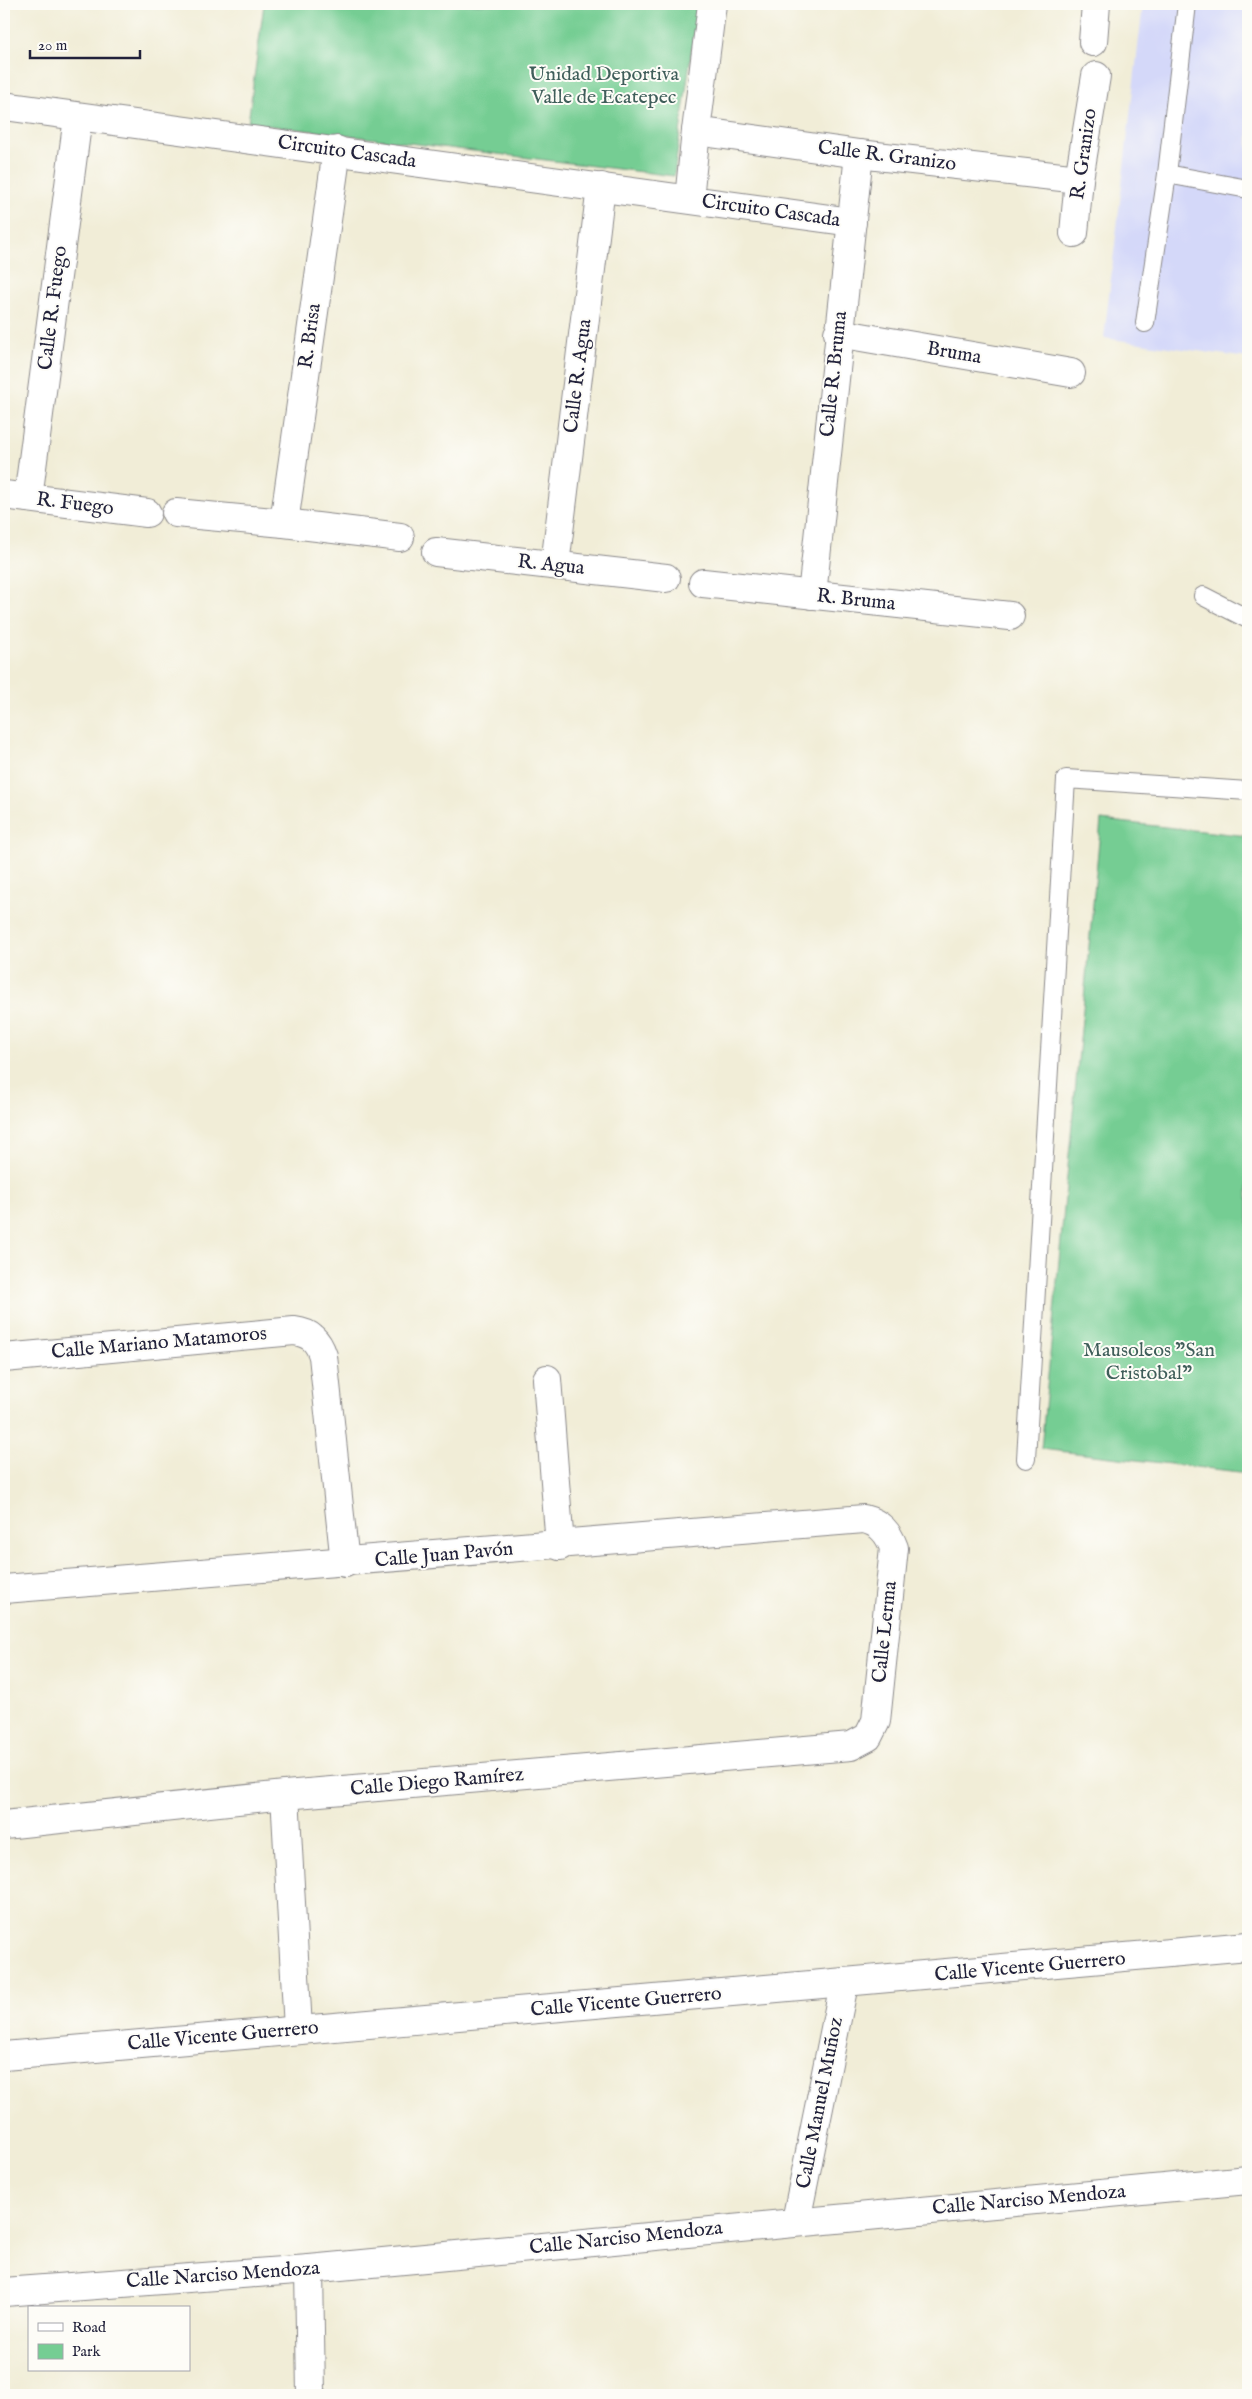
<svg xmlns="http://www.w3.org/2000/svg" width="1252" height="2399" font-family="'IM FELL English',serif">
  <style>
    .built { fill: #d4d8f9 }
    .green { fill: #75cd93; stroke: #4c7867 }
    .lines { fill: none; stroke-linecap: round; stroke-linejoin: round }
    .service-casing { stroke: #8a8889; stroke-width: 20 }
    .minor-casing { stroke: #8a8889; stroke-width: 30 }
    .service { stroke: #fff; stroke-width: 18 }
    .minor { stroke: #fff; stroke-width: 28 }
    .labels { text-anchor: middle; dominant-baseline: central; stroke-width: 4; stroke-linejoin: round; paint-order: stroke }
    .park-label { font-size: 20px; fill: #3f5e5a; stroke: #fdfcf7 }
    .street-label { font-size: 20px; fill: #22223b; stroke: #fdfcf7 }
  </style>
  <rect width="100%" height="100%" fill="#fdfcf7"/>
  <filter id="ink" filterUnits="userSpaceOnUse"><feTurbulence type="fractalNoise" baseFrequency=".02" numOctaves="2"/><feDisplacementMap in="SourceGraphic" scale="10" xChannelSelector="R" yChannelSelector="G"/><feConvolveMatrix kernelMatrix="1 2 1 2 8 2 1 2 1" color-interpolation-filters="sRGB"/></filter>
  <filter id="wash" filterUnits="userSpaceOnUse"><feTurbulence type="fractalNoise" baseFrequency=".0096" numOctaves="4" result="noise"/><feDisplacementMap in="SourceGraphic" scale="20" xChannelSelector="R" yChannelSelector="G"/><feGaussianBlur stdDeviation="1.12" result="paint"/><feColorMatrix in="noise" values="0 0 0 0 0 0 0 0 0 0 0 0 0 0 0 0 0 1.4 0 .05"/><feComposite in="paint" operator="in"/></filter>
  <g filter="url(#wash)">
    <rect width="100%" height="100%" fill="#f1edd7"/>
    <polygon class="built" points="1143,4 1248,4 1248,358 1104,338"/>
    <g class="green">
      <polygon points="264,4 698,4 674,176 248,123"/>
      <polygon points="1101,820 1248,836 1248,1473 1041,1449"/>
    </g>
  </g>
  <g filter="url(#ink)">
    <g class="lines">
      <defs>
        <g id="service">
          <polyline points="1187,4 1167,174 1248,189"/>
          <polyline points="1145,323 1167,174"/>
          <polyline points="1203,596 1248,619"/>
          <polyline points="1026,1459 1066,779 1248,791"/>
        </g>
        <g id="minor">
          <polyline points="1093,42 1096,4"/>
          <polyline points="4,106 852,222"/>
          <polyline points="696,131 859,154 1079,179"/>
          <polyline points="689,199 696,131 712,4"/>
          <polyline points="1074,233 1079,179 1096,76"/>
          <polyline points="838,333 1071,373"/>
          <polyline points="4,495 147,513"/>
          <polyline points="28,498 78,117"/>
          <polyline points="176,513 284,523 400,537"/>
          <polyline points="284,523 337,150"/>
          <polyline points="436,552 666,578"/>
          <polyline points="555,565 601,187"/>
          <polyline points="703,583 1010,616"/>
          <polyline points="812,595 859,154"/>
          <path d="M4 1358 294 1331C310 1333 318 1340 323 1356L345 1563"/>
          <polyline points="547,1379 560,1546"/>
          <path d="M4 1589 864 1519C880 1523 888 1532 894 1548L876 1721 868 1737 851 1746 285 1795 4 1825"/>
          <polyline points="285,1795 298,2029"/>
          <path d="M4 2056C418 2018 834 1985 1248 1946"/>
          <polyline points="796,2221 844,1984"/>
          <polyline points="309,2269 311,2395"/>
          <polyline points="4,2292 309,2269 1248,2180"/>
        </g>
      </defs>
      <use href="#service" class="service-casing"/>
      <use href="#minor" class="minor-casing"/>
      <use href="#service" class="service"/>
      <use href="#minor" class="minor"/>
    </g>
  </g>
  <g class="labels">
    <g class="park-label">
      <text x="604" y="74">Unidad Deportiva<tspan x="604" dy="23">Valle de Ecatepec</tspan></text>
      <text x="1149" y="1350">Mausoleos "San<tspan x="1149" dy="23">Cristobal"</tspan></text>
    </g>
    <g class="street-label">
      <text transform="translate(347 152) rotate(8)">Circuito Cascada</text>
      <text transform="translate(1084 154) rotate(-82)">R. Granizo</text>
      <text transform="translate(887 156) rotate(7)">Calle R. Granizo</text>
      <text transform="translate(771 211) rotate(8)">Circuito Cascada</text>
      <text transform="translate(53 308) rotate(-83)">Calle R. Fuego</text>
      <text transform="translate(310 336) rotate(-82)">R. Brisa</text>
      <text transform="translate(954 353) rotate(10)">Bruma</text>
      <text transform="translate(834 374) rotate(-84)">Calle R. Bruma</text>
      <text transform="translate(578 376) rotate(-83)">Calle R. Agua</text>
      <text transform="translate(75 504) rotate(7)">R. Fuego</text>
      <text transform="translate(551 565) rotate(6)">R. Agua</text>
      <text transform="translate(856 600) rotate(6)">R. Bruma</text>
      <text transform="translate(159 1343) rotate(-5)">Calle Mariano Matamoros</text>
      <text transform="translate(444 1555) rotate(-5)">Calle Juan Pavón</text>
      <text transform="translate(885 1632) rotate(-84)">Calle Lerma</text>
      <text transform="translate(437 1782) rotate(-5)">Calle Diego Ramírez</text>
      <text transform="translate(1030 1967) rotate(-5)">Calle Vicente Guerrero</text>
      <text transform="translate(626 2002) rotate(-5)">Calle Vicente Guerrero</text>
      <text transform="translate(223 2036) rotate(-5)">Calle Vicente Guerrero</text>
      <text transform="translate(820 2103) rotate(-79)">Calle Manuel Muñoz</text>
      <text transform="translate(1029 2200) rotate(-5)">Calle Narciso Mendoza</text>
      <text transform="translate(626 2238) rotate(-6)">Calle Narciso Mendoza</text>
      <text transform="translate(223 2275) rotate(-4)">Calle Narciso Mendoza</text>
    </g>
  </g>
  <rect width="1252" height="2399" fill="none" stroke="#fdfcf7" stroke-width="20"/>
  <rect x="28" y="2306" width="162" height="65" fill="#fdfcf7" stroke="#a5a5ac"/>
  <rect x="38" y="2323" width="25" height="8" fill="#ffffff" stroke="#a5a5ac"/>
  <text x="72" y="2332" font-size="15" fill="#22223b">Road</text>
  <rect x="38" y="2344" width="25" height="15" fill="#75cd93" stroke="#a5a5ac"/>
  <text x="72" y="2356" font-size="15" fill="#22223b">Park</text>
  <path d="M30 50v8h110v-8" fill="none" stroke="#22223b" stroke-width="2.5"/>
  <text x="38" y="50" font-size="15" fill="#22223b" stroke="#fdfcf7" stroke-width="4" paint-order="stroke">20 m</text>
</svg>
